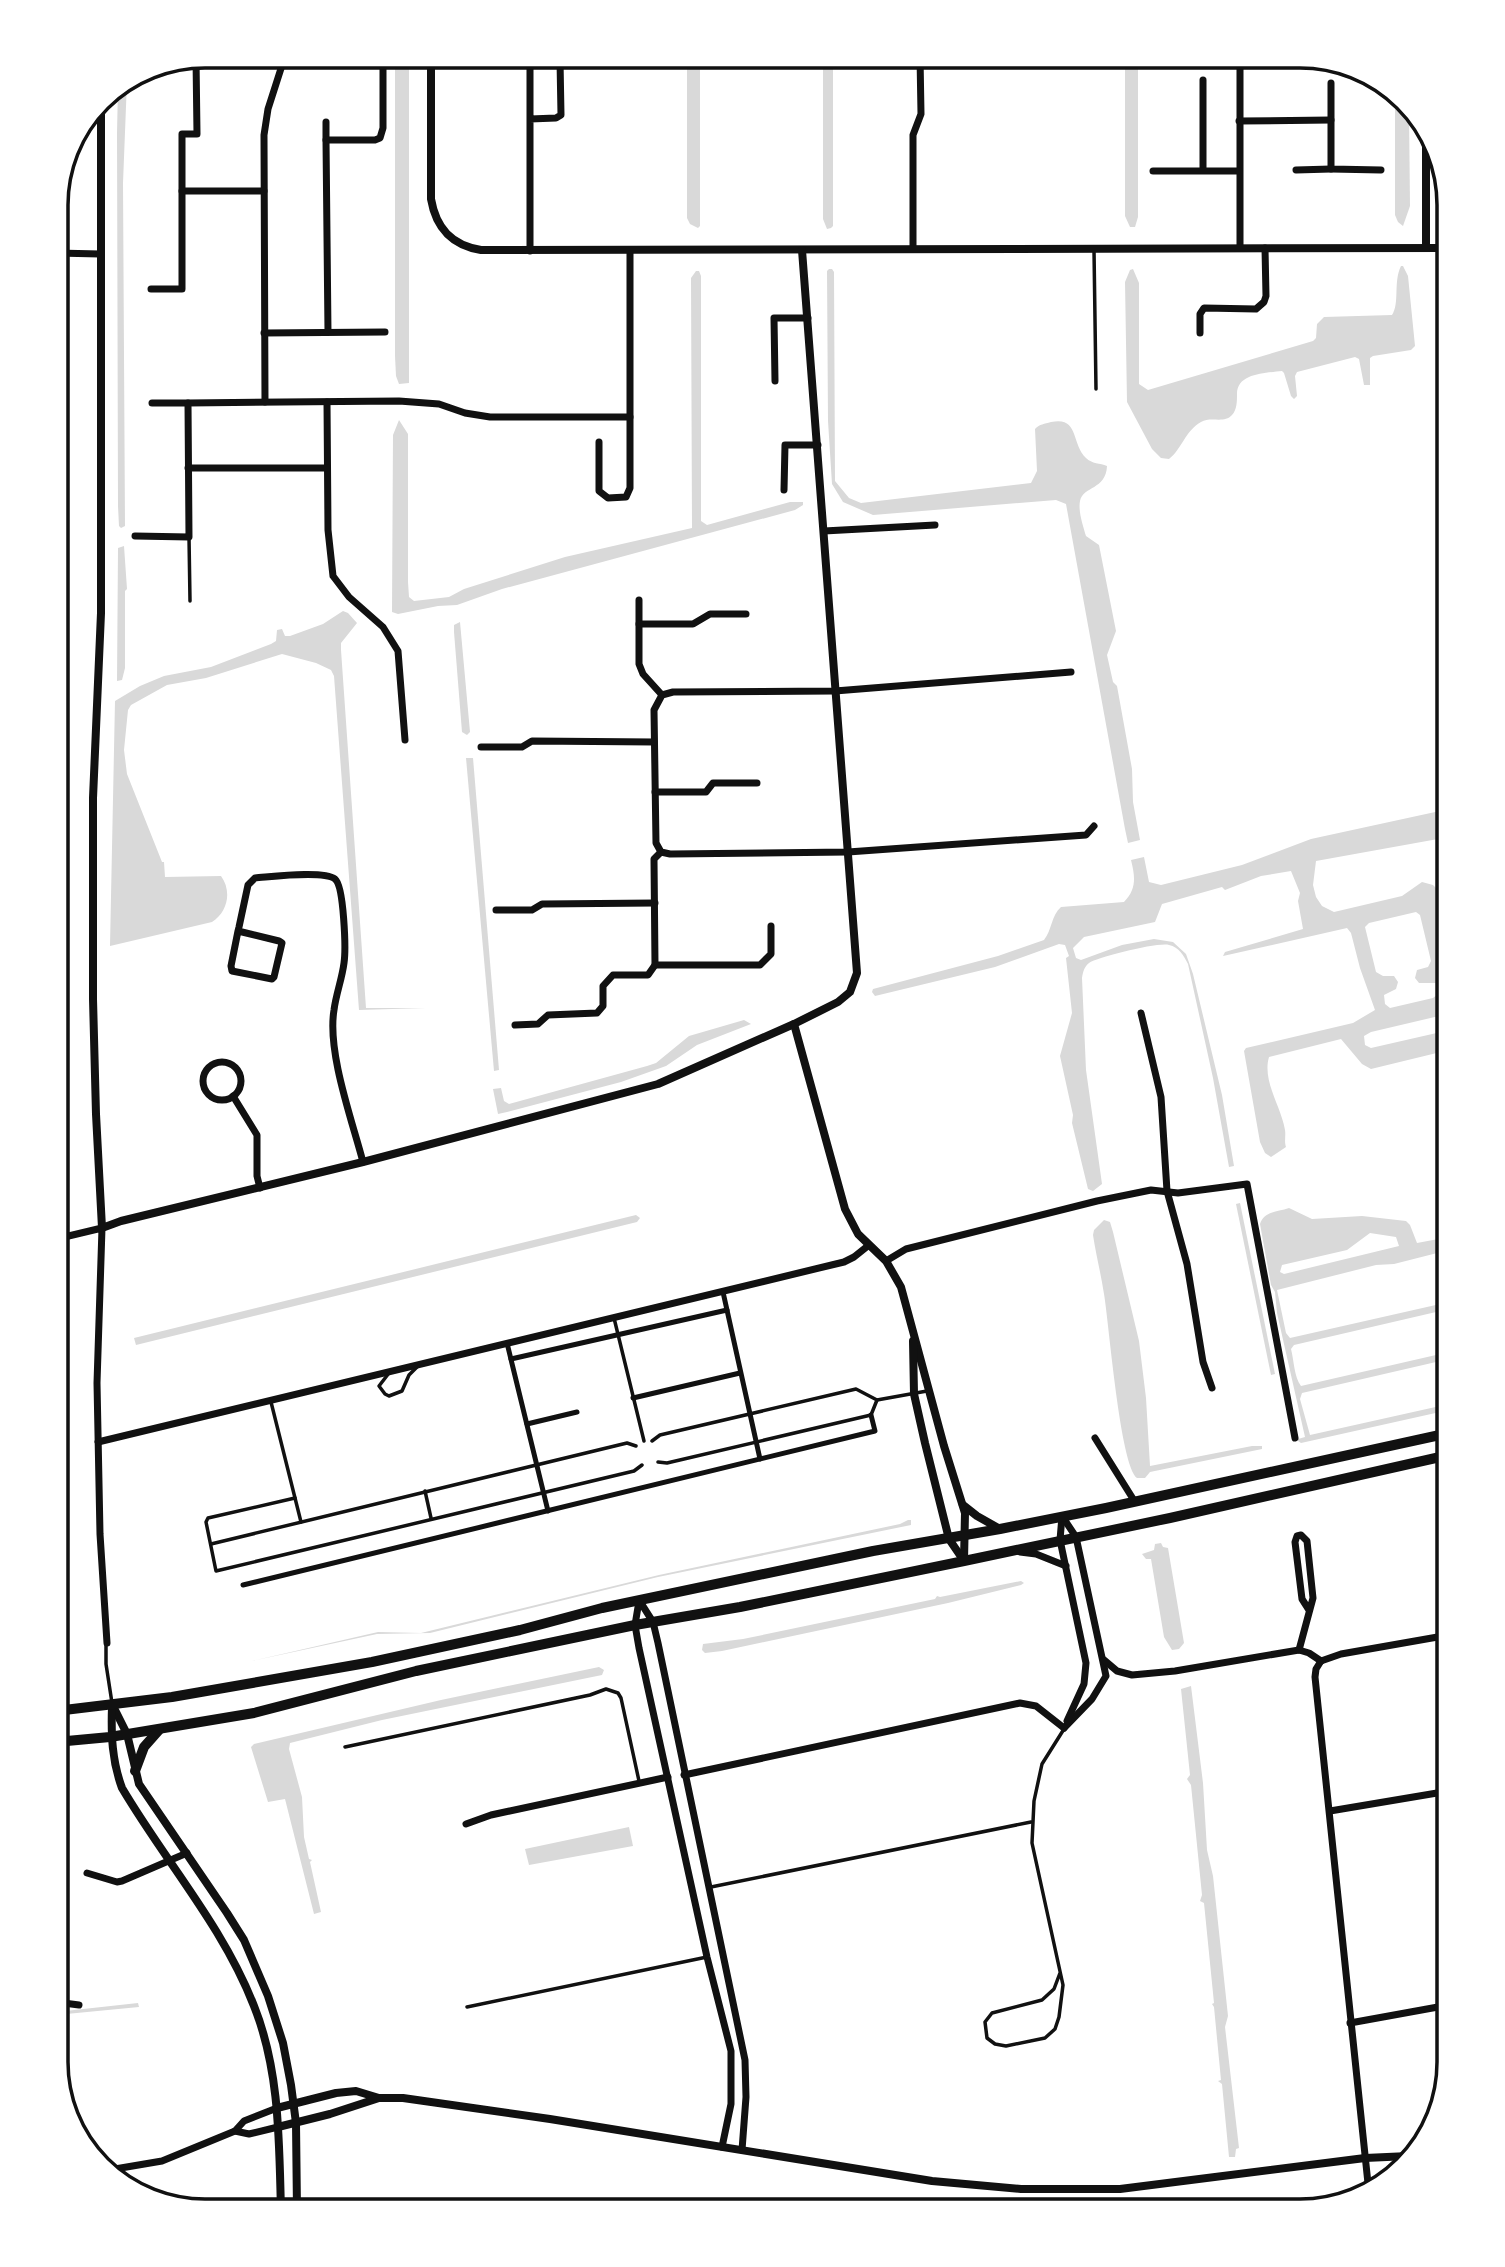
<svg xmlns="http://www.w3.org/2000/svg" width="1505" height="2267" font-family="Arial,sans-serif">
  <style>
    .water { fill: #d9d9d9; fill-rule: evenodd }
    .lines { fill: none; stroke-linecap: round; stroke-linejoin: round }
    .service { stroke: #111; stroke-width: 3.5 }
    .pedestrian { stroke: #111; stroke-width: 5 }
    .minor { stroke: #111; stroke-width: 7 }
    .tertiary { stroke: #111; stroke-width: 8 }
    .secondary { stroke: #111; stroke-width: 10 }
    .rim { fill: none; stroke: #111; stroke-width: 3.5 }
  </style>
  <rect width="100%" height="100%" fill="#fff"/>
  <g class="water">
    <polygon points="395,56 409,56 409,383 399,384 396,376 395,356"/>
    <polygon points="687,56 700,56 700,226 698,228 690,224 687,218"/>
    <polygon points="823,56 833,56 833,226 831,228 827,229 823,219"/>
    <polygon points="1125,56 1138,56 1138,217 1135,227 1130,227 1125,216"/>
    <polygon points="127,81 123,183 125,526 121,528 119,526 118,506 117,133 118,87"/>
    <polygon points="1395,96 1409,111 1410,206 1403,226 1398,222 1395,215"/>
    <path d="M1401 266H1403L1408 276 1415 346 1411 350 1373 356 1370 358V385H1364L1359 359 1355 357 1297 372 1295 376 1297 396 1294 399 1291 396 1284 373 1282 371C1266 373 1237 373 1237 394 1237 401 1237 410 1232 415 1224 424 1211 416 1201 422 1185 431 1182 449 1169 459L1161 458 1152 449 1127 402 1125 282 1130 270 1133 269 1139 283V384L1148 390 1313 341 1316 338 1317 324 1324 317 1392 315C1400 303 1393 282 1401 266Z"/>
    <path d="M829 269H832L834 272 835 481 849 498 861 503 1031 483 1037 471 1035 429C1040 424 1044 424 1051 422 1079 416 1071 443 1086 458 1092 464 1100 463 1107 466 1106 490 1083 486 1080 501 1078 511 1083 526 1086 536L1099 545 1116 631 1107 655 1113 682 1117 686 1132 769 1133 802 1140 840 1128 843 1125 829 1066 504 1056 500 873 515 843 502 832 484 828 421 827 271Z"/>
    <polygon points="696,271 699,271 701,276 701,521 707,525 790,502 803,502 803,505 795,510 502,589 457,605 438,606 398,614 392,612 393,435 399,420 408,434 408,582 409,597 414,601 449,597 464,589 565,557 692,528 691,278"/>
    <polygon points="124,546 127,589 125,591 125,668 122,680 117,681 118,548"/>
    <path d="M343 611 348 613 357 623 341 643V650L366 1008H426L359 1010 334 676 331 670 316 663 282 654 206 678 167 685 131 705 128 710 124 750 127 774 162 862H164L165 877 221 876C232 891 228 912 212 922L110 946 115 701 140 686 164 676 211 667 271 644 276 641 277 630 282 629 285 636H290L323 624Z"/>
    <polygon points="460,622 470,732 467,735 462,732 454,632 454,625"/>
    <polygon points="466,758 473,758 499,1070 494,1071"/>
    <path d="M1449 809V837L1316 861 1313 885 1316 897 1322 906 1334 912 1402 896 1422 882 1433 885 1441 893 1437 911 1449 964 1446 991 1449 994V1050L1371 1069 1362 1064 1341 1039 1269 1057C1262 1081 1281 1106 1285 1130 1286 1136 1284 1141 1286 1147L1271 1157 1265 1153 1260 1142 1244 1051 1246 1048 1353 1023 1375 1010 1360 968 1351 933 1347 928 1223 956 1225 952 1303 929 1298 901 1300 893 1291 871 1261 876 1225 890 1222 887 1162 904 1155 922 1084 937 1073 948 1076 958 1081 960 1122 945 1154 939 1173 942 1186 954 1193 974 1222 1095 1234 1166 1229 1167 1213 1078 1188 964C1184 956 1179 947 1169 945 1158 942 1098 957 1089 963 1084 967 1083 972 1082 978L1086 1070 1102 1184 1093 1191 1088 1189 1072 1123 1073 1115 1060 1056 1072 1013 1066 958 1069 956 1065 945 1059 944 995 967 875 996 872 992 873 989 998 956 1044 940C1052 930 1051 916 1061 907L1124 902C1137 889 1135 876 1131 860L1144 857 1149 882 1161 885 1242 865 1311 839ZM1416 912 1420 915 1431 961 1428 967 1417 970 1415 978 1419 983H1436L1438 994 1433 998 1390 1008 1385 1004 1384 995 1396 989 1398 982 1394 976H1383L1376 972 1365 927 1369 923ZM1439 1016 1442 1018 1444 1029 1441 1032 1371 1048 1365 1045 1364 1036 1371 1032Z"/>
    <polygon points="744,1020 751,1024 697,1045 666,1066 621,1082 507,1112 498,1114 493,1089 501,1088 504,1101 509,1104 647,1066 656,1063 689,1036"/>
    <polygon points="1240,1203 1275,1374 1271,1375 1236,1204"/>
    <path d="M1289 1208 1312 1219 1362 1216 1406 1221 1410 1225 1417 1243 1449 1237V1250L1394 1264 1376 1265 1277 1290 1286 1333 1290 1338 1449 1302V1309L1294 1345 1291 1349C1294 1360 1294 1377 1301 1386L1449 1352V1359L1302 1393 1300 1399 1310 1435 1449 1404V1410L1301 1443 1298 1441V1439L1305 1437 1277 1313 1275 1292 1271 1285 1260 1224C1264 1211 1278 1212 1289 1208ZM1370 1233 1396 1237 1399 1246 1284 1274 1280 1272 1282 1265 1347 1250Z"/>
    <polygon points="636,1215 640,1218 637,1222 136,1345 134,1338"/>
    <path d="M1104 1220 1110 1222 1113 1232 1139 1341 1146 1398 1150 1466 1252 1446H1262V1449L1150 1472 1145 1478H1137C1120 1465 1109 1323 1104 1294 1101 1274 1096 1255 1093 1235L1094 1230Z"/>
    <polygon points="908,1520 911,1520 911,1525 658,1577 430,1633 377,1634 252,1661 378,1632 421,1633 659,1575 900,1524"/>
    <polygon points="1161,1543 1163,1547 1168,1548 1184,1643 1179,1649 1172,1650 1164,1637 1151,1559 1146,1559 1142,1554 1154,1550 1155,1544"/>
    <polygon points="1021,1581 1024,1583 1021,1585 948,1603 722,1651 705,1653 702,1650 703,1644 743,1639 935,1599 937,1596 940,1597"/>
    <polygon points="599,1667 604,1670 602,1675 382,1720 290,1743 289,1749 302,1797 304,1837 309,1859 312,1860 310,1862 321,1912 314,1914 285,1799 268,1802 251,1747 254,1744 441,1700"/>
    <polygon points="1191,1686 1203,1783 1207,1850 1213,1876 1228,2016 1225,2027 1239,2148 1236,2149 1235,2157 1229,2157 1222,2084 1218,2081 1221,2080 1214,2007 1212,2004 1214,2003 1204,1903 1200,1901 1202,1895 1191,1785 1187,1779 1190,1775 1181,1689"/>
    <polygon points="629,1827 633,1846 529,1865 525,1849"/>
    <polygon points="138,2003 139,2007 56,2015 56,2012"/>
    <polygon points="1201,2202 1205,2205 1204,2211 1133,2211"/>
  </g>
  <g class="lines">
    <g class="service">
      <polyline points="1094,250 1096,389"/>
      <polyline points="189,537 190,601"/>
      <polyline points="614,1318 644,1441"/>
      <polyline points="389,1373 379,1386 385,1394 389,1396 402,1391 409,1375 418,1366"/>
      <polyline points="271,1402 301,1522"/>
      <polyline points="652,1441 660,1435 856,1389 877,1400 927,1391"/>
      <polyline points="658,1462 667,1463 871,1415 877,1400"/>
      <polyline points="425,1491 431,1518"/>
      <polyline points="295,1498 208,1518 206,1522 216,1571 634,1471 642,1465"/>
      <polyline points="211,1544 627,1443 636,1446"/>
      <polyline points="106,1645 106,1664 112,1703"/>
      <polyline points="345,1747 590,1695 606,1689 618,1693 621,1698 639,1781"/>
      <polyline points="711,1887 1031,1822"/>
      <polyline points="1060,1973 1054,1989 1042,2000 992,2013 985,2022 987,2038 995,2044 1006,2046 1045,2038 1055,2029 1059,2017 1063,1985 1032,1843 1034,1801 1042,1764 1064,1729"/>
      <polyline points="467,2007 707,1957"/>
    </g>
    <g class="pedestrian">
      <polyline points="723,1292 760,1459"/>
      <polyline points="507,1343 548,1511"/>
      <polyline points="511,1359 727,1310"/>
      <polyline points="633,1398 740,1373"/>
      <polyline points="527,1424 577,1412"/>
      <polyline points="243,1585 875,1431 871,1415"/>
    </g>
    <g class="minor">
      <polyline points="1240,56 1240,248"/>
      <polyline points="1203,80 1203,170"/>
      <polyline points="1331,83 1331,169 1381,170"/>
      <polyline points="1239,121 1331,120"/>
      <polyline points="326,122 326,140"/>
      <polyline points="1296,170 1331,169"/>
      <polyline points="1153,171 1239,171"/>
      <polyline points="182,191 264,191"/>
      <polyline points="913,249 913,135 921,114 920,56"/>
      <polyline points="530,251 530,63 536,59 560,60 561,115 556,118 530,119"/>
      <polyline points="56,253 100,254"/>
      <polyline points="151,289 182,289 182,134 197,134 196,58"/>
      <polyline points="328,332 326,140 375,140 380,138 383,128 383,56"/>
      <polyline points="264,333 385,332"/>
      <polyline points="1200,333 1200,314 1204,308 1256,309 1264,302 1266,296 1265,248"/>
      <polyline points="775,381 774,318 808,318"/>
      <polyline points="265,402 264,135 268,109 285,56"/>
      <polyline points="327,402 328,530 333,576 349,597 383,627 398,651 405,740"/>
      <polyline points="152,403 188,403"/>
      <polyline points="599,442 599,491 608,498 626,497 630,488 630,250"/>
      <polyline points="188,468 327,468"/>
      <polyline points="784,490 785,445 818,445"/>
      <polyline points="824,531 935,525"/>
      <polyline points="135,536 189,537 188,403 399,401 439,404 465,413 490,417 630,417"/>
      <polyline points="639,600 639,664 643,674 662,695"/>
      <polyline points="639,624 693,624 710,614 746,614"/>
      <polyline points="1071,672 835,691 673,692 662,695 654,710 656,843 661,852 670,854 848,852 1086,835 1094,826"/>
      <polyline points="481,747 522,747 532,741 654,742"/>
      <polyline points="655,792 706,792 713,783 757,783"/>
      <polyline points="496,910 532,910 542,904 655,903"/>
      <path d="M238 931 279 941 282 943 274 977 272 979 232 971 231 966 238 931 239 927 248 885 255 878C270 877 323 870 335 879 344 886 346 949 344 963 342 979 336 994 334 1010 327 1052 352 1120 363 1162"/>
      <polyline points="655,965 760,965 771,954 771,926"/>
      <polyline points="1141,1013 1161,1097 1167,1191 1187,1264 1203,1362 1212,1388"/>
      <polyline points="515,1025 538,1024 548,1015 597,1013 603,1006 603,986 613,975 648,975 655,965 654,859 661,852"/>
      <circle cx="222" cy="1081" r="19"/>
      <polyline points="233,1096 257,1135 257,1176 260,1188"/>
      <polyline points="56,1239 102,1228 97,1383 100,1534 107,1643"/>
      <polyline points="886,1261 906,1249 1097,1201 1151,1190 1178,1193 1247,1184 1295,1438"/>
      <polyline points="1095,1438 1135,1502"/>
      <polyline points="98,1442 844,1262 854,1257 869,1245"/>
      <polyline points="1062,1516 1076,1537 1106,1676 1092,1699 1064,1728"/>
      <polyline points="1062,1516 1060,1540 1086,1663 1084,1684 1067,1721"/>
      <polyline points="1020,1552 1036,1554 1066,1566"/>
      <polyline points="639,1600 653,1622 658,1643 745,2060 746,2097 742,2150"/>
      <polyline points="639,1601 635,1625 639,1648 707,1957 731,2051 731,2104 722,2147"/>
      <polyline points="1299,1650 1313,1598 1307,1541 1301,1535 1297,1536 1295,1542 1302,1599 1309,1610"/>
      <polyline points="1104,1660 1117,1671 1132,1675 1175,1671 1299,1650 1309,1653 1321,1661"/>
      <polyline points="1321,1661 1316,1669 1315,1677 1369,2193"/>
      <polyline points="1321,1661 1341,1654 1449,1635"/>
      <polyline points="684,1775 1020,1703 1036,1706 1064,1728"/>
      <polyline points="1330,1811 1449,1791"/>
      <polyline points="466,1824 491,1815 668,1777"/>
      <polyline points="87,1873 117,1882 122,1881 187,1853"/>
      <polyline points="56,2002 79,2005"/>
      <polyline points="1350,2023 1449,2005"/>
      <polyline points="235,2131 249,2134 278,2127"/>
      <polyline points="109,2170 162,2161 235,2131 244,2121 277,2108"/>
    </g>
    <g class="tertiary">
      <path d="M431 56V199C436 228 451 245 481 250L1449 248"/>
      <polyline points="101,99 101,613 93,798 93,999 96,1114 102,1228 121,1221 363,1162 658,1084 794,1024 838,1002 850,992 857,973 802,250"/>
      <polyline points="1426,128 1426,247"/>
      <polyline points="794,1024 845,1209 858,1234 886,1261 901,1287 944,1446 965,1513 964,1561"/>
      <polyline points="913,1341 914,1394 925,1443 949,1539 964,1561"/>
      <polyline points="963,1505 977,1516 1000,1529"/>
      <polyline points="112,1704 127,1734 139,1784 227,1913 244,1940 268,1996 283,2043 291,2085 296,2123 297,2211"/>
      <path d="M112 1707C111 1735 112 1761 122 1788 165 1861 223 1926 254 2006 280 2071 279 2142 281 2211"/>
      <polyline points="277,2108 336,2093 356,2091 379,2098 403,2098 550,2119 932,2181 1021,2189 1120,2189 1365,2158 1409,2156"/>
      <polyline points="278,2127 330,2114 379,2098"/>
    </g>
    <g class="secondary">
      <polyline points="56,1711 172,1697 372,1662 520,1630 602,1608 873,1551 1000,1529 1106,1508 1449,1433"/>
      <polyline points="56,1742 110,1737 254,1713 416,1671 635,1625 740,1607 964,1561 1170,1518 1449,1455"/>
      <polyline points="135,1771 144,1747 159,1730"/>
    </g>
  </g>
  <path d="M0 0H1505V2267H0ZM205 68H1300A137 137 0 0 1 1437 205V2062A137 137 0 0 1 1300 2199H205A137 137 0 0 1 68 2062V205A137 137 0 0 1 205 68Z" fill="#fff" fill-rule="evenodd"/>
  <path class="rim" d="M205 68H1300A137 137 0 0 1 1437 205V2062A137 137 0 0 1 1300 2199H205A137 137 0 0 1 68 2062V205A137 137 0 0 1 205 68Z"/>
</svg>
